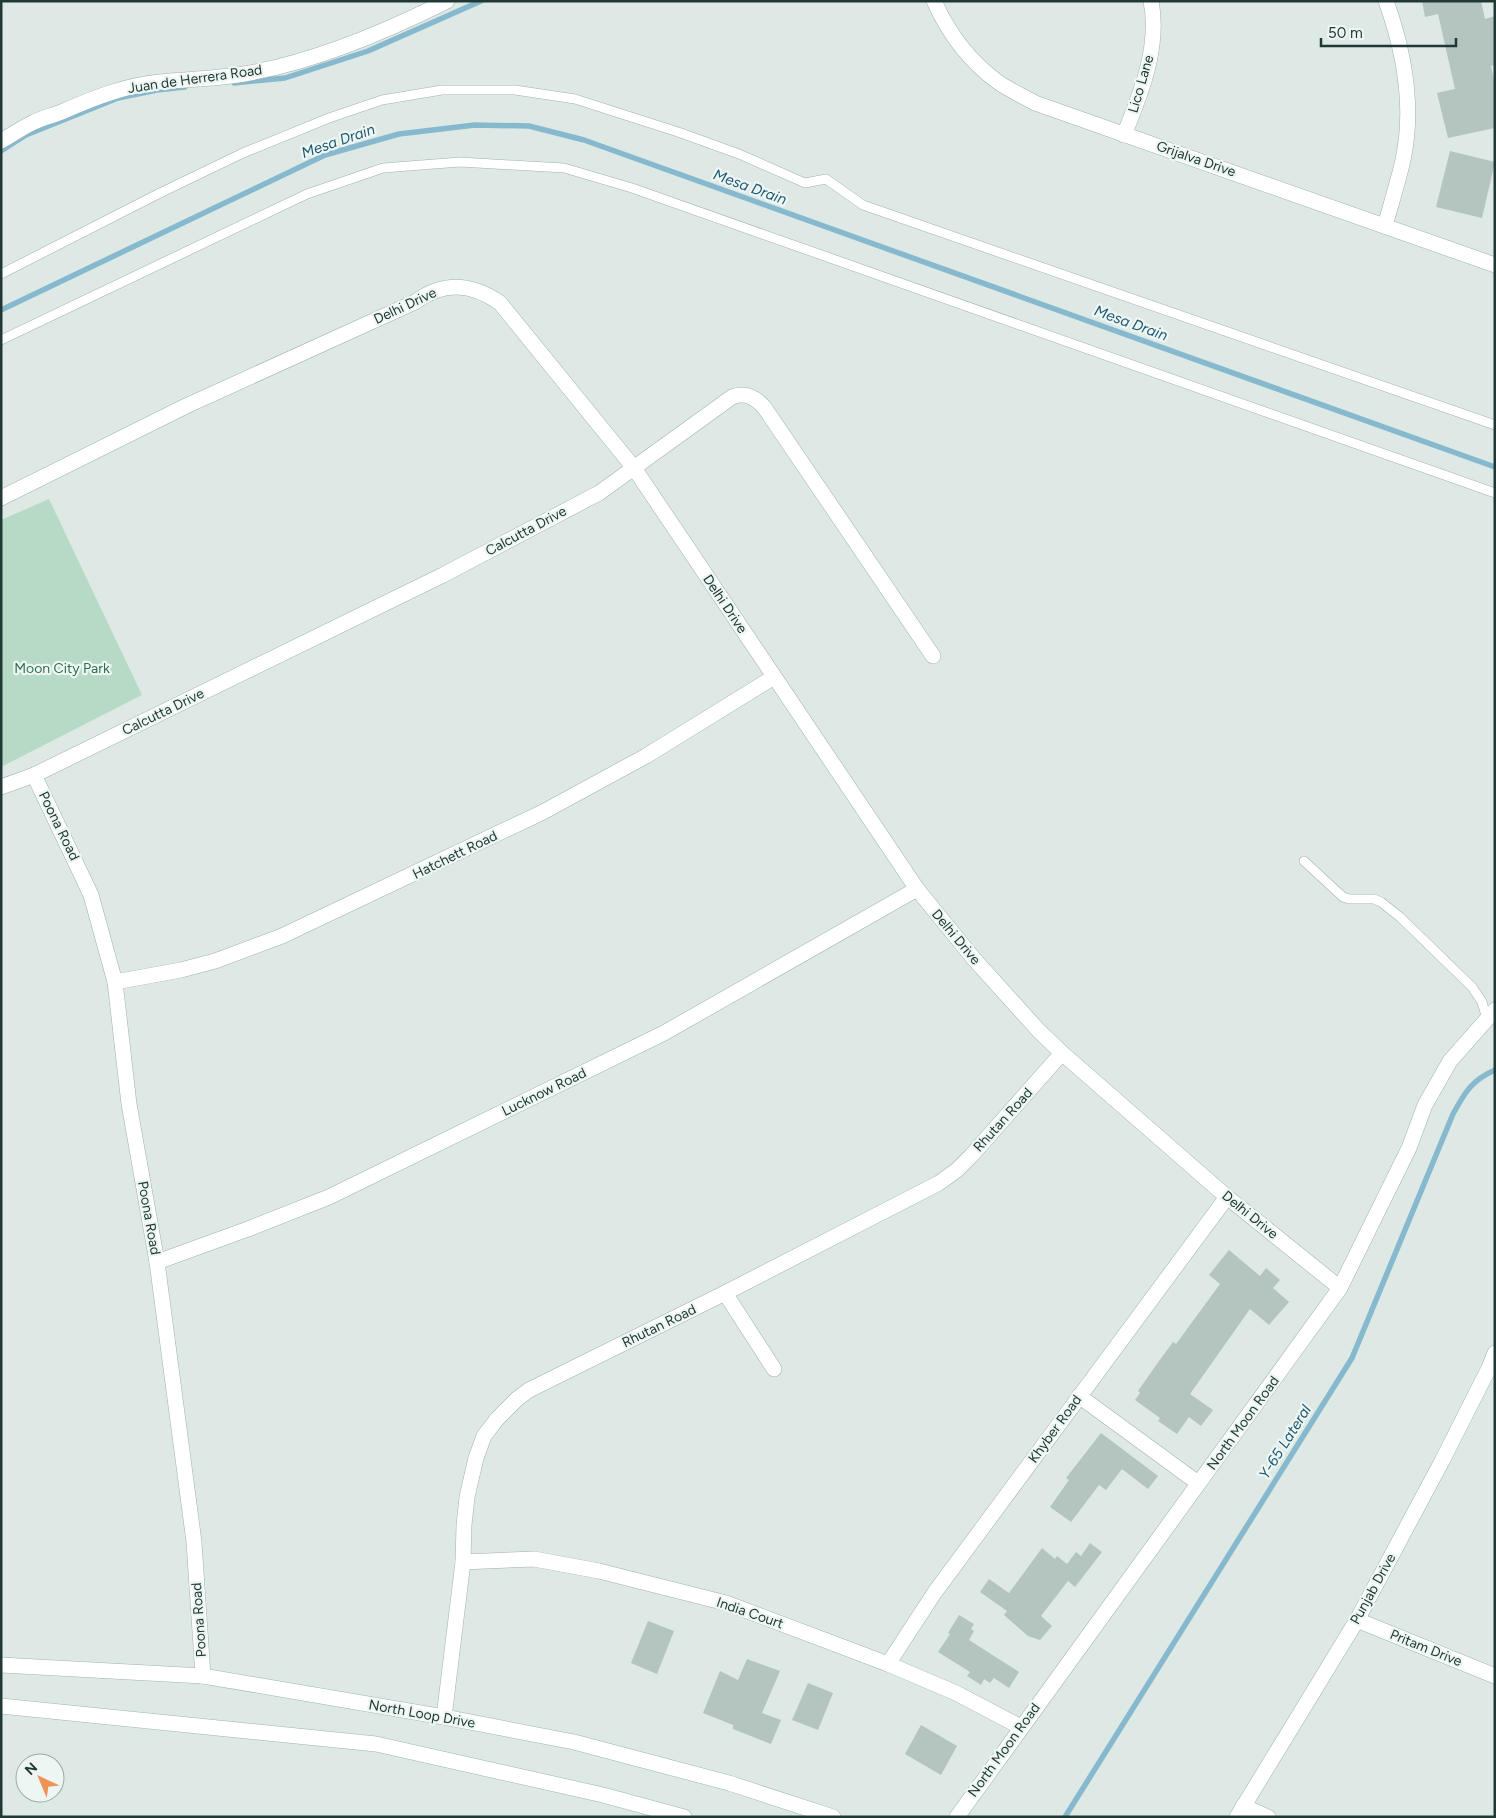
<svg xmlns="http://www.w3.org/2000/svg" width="1496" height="1818" font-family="Figtree,sans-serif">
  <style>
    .park { fill: #b7dac6 }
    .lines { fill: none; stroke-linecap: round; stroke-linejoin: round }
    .stream { stroke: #87b9ce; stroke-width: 5.5 }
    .building { fill: #b4c4bf }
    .service-casing { stroke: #a1b1ad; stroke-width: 10 }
    .minor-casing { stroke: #a1b1ad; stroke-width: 16 }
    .tertiary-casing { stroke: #a1b1ad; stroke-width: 16 }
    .secondary-casing { stroke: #9eb5b0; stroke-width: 16 }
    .service { stroke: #fff; stroke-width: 9 }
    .minor { stroke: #fff; stroke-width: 15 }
    .tertiary { stroke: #fff; stroke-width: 15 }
    .secondary { stroke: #fff; stroke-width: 15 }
    .labels { text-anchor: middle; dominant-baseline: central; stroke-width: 4.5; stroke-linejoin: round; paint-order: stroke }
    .street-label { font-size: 14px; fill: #203935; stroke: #eef6f3 }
    .park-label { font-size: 14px; fill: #2c6e4f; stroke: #eef6f3 }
    .water-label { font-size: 15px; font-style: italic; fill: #1d5872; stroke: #eef6f3 }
  </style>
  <rect width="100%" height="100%" fill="#dee9e6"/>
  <polygon class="park" points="49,499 142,695 1,767 1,520"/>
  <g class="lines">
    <g class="stream">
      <polyline points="234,83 285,78 368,51 481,1"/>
      <polyline points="1,151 26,135 118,98 157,90 185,87"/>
      <polyline points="1,310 325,155 399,134 475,125 529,126 584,140 1495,467"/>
      <path d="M1065 1817 1352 1358 1453 1114C1465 1092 1472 1080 1495 1070"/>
    </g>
  </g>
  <g class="building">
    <polygon points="1422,1 1481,1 1485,19 1495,16 1495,65 1491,66 1495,85 1495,128 1448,138 1437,93 1455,89 1438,14 1425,17"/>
    <polygon points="1450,151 1495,162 1482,218 1436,207"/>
    <polygon points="1229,1250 1260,1276 1266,1268 1280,1280 1273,1288 1289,1302 1269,1325 1250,1309 1190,1394 1213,1410 1201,1426 1189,1417 1177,1434 1158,1421 1160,1418 1135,1400 1140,1393 1138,1391 1159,1361 1173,1342 1176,1344 1220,1284 1209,1275"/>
    <polygon points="1101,1433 1158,1476 1148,1489 1122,1469 1106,1490 1099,1485 1071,1522 1050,1507 1069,1480 1066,1478"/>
    <polygon points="1090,1543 1102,1552 1075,1587 1068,1581 1041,1616 1052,1626 1040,1640 1028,1636 1004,1615 1007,1611 980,1592 989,1579 1009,1593 1042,1548 1055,1559 1057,1556 1067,1564 1076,1552 1081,1556"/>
    <polygon points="959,1615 974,1624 971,1629 974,1631 969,1640 1019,1672 1009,1688 994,1678 990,1683 984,1679 981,1685 967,1676 970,1672 938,1652 950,1634 948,1633"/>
    <polygon points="648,1621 674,1631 657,1674 631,1663"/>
    <polygon points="747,1659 780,1671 762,1713 781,1720 771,1744 733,1729 733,1725 703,1713 720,1671 738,1680"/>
    <polygon points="808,1683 833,1693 818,1730 792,1720"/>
    <polygon points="921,1725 957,1746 941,1775 905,1754"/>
  </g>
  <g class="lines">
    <defs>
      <g id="service">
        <polyline points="1,274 160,193 243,153 329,118 382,100 442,90 515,90 575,99 678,132 739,154 805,183 826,179 863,205 1495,425"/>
        <polyline points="1,340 307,194 383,168 460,162 564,168 632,188 1495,493"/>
        <polyline points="1304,861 1343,897 1349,899 1374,899 1381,902 1400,917 1472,987 1482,1002 1487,1019"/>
      </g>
      <g id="minor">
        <path d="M934 1C948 32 970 62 998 82 1009 90 1023 96 1035 103L1495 265"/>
        <path d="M1124 135C1141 93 1160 47 1151 1"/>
        <path d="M1 141C12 135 23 127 34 122 44 117 56 115 66 110 96 97 127 85 160 82 188 79 216 79 244 74 310 63 387 31 447 1"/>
        <path d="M1385 226C1391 204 1398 182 1403 160 1414 108 1404 51 1386 1"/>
        <path d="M1 498 186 406 415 302C444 281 471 283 500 303L634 468 917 889 974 959 1039 1031 1062 1053 1227 1197 1340 1288"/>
        <polyline points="34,775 91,895 115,982 129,1104 157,1262 194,1542 203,1676"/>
        <path d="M1 787 34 775 443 575 599 493 732 397C745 392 755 397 764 407L933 656"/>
        <polyline points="115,982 181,970 215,961 282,936 543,812 646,756 774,677"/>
        <polyline points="157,1262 248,1229 329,1197 664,1033 917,889"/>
        <polyline points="725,1293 774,1369"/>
        <polyline points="1079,1396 1198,1483"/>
        <polyline points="463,1562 534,1559 599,1571 726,1603 888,1664 956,1693 1021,1727"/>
        <polyline points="1357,1620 1495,1676"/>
        <polyline points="888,1664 935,1592 1227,1197"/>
        <polyline points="444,1717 463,1562 464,1525 467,1497 476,1458 484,1436 497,1419 517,1399 529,1390 725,1293 939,1183 957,1170 971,1156 1062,1053"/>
        <polyline points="1243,1806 1268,1817"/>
        <polyline points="1237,1817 1357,1620 1442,1461 1488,1370 1495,1353"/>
      </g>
      <polyline id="tertiary" points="957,1817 1340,1288 1409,1148 1425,1105 1450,1061 1495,1010"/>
      <g id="secondary">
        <polyline points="1,1665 203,1676 444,1717 574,1742 729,1783 833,1817"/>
        <polyline points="1,1706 376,1744 603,1795 684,1817"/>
      </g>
    </defs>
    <use href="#service" class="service-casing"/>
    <use href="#minor" class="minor-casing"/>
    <use href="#tertiary" class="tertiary-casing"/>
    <use href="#secondary" class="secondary-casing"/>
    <use href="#service" class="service"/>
    <use href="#minor" class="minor"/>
    <use href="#tertiary" class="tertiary"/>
    <use href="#secondary" class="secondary"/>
  </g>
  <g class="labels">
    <g class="street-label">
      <text transform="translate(195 79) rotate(-8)">Juan de Herrera Road</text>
      <text transform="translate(1141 84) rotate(-74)">Lico Lane</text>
      <text transform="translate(1196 159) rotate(19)">Grijalva Drive</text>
      <text transform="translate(405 306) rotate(-25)">Delhi Drive</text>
      <text transform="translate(526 531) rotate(-28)">Calcutta Drive</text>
      <text transform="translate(725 604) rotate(56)">Delhi Drive</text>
      <text transform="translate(163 712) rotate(-26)">Calcutta Drive</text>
      <text transform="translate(59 826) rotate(64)">Poona Road</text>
      <text transform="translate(455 855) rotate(-26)">Hatchett Road</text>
      <text transform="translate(956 937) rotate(50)">Delhi Drive</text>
      <text transform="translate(544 1092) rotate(-26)">Lucknow Road</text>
      <text transform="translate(1003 1120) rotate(-48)">Rhutan Road</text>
      <text transform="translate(1250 1215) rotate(39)">Delhi Drive</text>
      <text transform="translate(149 1218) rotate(80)">Poona Road</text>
      <text transform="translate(659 1326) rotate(-26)">Rhutan Road</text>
      <text transform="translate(1243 1423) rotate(-54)">North Moon Road</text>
      <text transform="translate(1055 1429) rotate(-54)">Khyber Road</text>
      <text transform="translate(1373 1589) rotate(-61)">Punjab Drive</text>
      <text transform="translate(750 1613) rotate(19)">India Court</text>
      <text transform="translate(199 1620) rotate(-94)">Poona Road</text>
      <text transform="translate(1426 1648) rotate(22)">Pritam Drive</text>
      <text transform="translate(422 1714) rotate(10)">North Loop Drive</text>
      <text transform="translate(1004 1750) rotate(-54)">North Moon Road</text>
    </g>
    <g class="park-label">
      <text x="62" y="668">Moon City Park</text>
    </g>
    <g class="water-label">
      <text transform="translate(338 141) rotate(-19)">Mesa Drain</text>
      <text transform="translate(750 187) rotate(20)">Mesa Drain</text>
      <text transform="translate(1131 323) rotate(20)">Mesa Drain</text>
      <text transform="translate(1285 1442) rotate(-58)">Y-65 Lateral</text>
    </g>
  </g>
  <rect width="1496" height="1818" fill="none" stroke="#203935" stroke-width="5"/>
  <g transform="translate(40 1778) rotate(316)"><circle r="24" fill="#eef6f3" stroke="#9caaa7"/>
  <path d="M0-4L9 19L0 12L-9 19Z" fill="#ee9258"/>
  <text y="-8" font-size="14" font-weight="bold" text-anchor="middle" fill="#203935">N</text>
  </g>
  <path d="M1321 38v8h135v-8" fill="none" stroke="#203935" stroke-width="2.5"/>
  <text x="1328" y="38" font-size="15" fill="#203935" stroke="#eef6f3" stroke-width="4" paint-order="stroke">50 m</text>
</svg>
